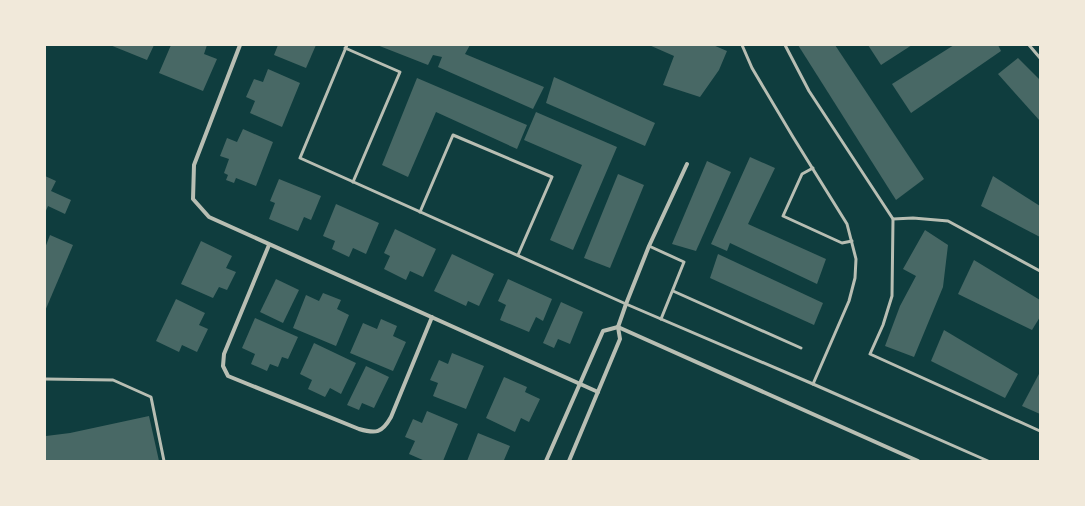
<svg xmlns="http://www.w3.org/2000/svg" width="1085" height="506" font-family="'DejaVu Sans',sans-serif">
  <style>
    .building { fill: #486865 }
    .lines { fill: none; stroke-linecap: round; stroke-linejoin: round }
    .service { stroke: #b8beb3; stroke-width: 3 }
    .minor { stroke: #b8beb3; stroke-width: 4 }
  </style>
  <rect width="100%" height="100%" fill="#0f3d3e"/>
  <g class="building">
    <polygon points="110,45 154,45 147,60"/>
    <polygon points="171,45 207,45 204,54 217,59 203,91 159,73"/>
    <polygon points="278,45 316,45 306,68 274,55"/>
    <polygon points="377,45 470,45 465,54 544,87 533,109 438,67 442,57 433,55 428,65"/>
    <polygon points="649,45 713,45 727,51 719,70 700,97 663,85 674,56"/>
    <polygon points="798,45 835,45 924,179 896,200"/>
    <polygon points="868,45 912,45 881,65"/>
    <polygon points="954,45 998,45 1001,51 911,113 892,84"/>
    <polygon points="1018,58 1040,80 1040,121 998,74"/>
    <polygon points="268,69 300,83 282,127 250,113 255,101 246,97 254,79 263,82"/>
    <polygon points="554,77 655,123 645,146 546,103"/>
    <polygon points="417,78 527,125 517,149 436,112 408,177 382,165"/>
    <polygon points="536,112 617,147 573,250 550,240 582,165 524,140"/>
    <polygon points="243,129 273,142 256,186 236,178 234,183 226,180 228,175 224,173 229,159 220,156 227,138 237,142"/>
    <polygon points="750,157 775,168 748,224 826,259 817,284 730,243 727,251 711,244"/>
    <polygon points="707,161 731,172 696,251 672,244"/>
    <polygon points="618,174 644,185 610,268 584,258"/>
    <polygon points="45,176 56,181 51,191 71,200 65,214 48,206 45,213"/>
    <polygon points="993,176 1040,206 1040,237 981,206"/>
    <polygon points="279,179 321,196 311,220 304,217 298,231 269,219 275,203 270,201"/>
    <polygon points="336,204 379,223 366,254 353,248 349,257 332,249 335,241 323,236"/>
    <polygon points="395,229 436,249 423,277 410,271 406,280 384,269 390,256 384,253"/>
    <polygon points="925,230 948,245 943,287 914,357 885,346 900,306 916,276 903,269"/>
    <polygon points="50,235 73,245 45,311 45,248"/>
    <polygon points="201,241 232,256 226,268 236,272 227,290 219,287 213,298 181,284"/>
    <polygon points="452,254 494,274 479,306 468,301 466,306 434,291"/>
    <polygon points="718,254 823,303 814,325 710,278"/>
    <polygon points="974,260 1040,300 1040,317 1032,330 958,294"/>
    <polygon points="276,279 299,290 283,323 260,312"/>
    <polygon points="508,279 552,299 543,321 536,317 529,332 500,320 506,305 498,301"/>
    <polygon points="323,293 341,300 337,309 349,315 336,346 293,328 306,295 319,301"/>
    <polygon points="176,299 205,313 199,325 208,329 197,352 182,345 179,352 156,341"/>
    <polygon points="561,302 583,312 570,344 558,339 554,348 543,343"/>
    <polygon points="255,318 298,337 288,359 282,357 278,367 270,364 267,371 251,364 255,354 242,348"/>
    <polygon points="381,319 397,326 393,336 406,342 393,371 350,353 363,323 377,329"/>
    <polygon points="944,330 1018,374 1005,398 931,361"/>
    <polygon points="314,343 356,363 341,394 330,388 325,397 308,389 312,380 300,374"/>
    <polygon points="452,353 484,366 466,409 433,396 438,383 430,380 439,360 448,364"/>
    <polygon points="366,366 389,377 374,408 362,403 359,410 347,405"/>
    <polygon points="1040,372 1040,414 1022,406"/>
    <polygon points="504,377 527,387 525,392 540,399 529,422 521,418 515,432 486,418"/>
    <polygon points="427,411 458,424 443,461 425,461 409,454 415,441 405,437 413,419 422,423"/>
    <polygon points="149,416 159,461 45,461 45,433 46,436 70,433"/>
    <polygon points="478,433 510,446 504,460 507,461 467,461"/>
  </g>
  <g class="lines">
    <g class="service">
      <polyline points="347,45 300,158 626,304 813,384 988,461"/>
      <polyline points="742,45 752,68 793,137 847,224 856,259 855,278 849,301 813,384"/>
      <polyline points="785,45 809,91 893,219 892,296 883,325 870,354 1040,431"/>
      <polyline points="1029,45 1040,58"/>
      <polyline points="345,48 400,72 353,182"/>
      <polyline points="813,168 802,174 783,216 842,243 852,241"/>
      <polyline points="420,212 453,135 552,177 518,255"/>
      <polyline points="893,219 913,218 948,221 1040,271"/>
      <polyline points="649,246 684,262 661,319"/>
      <polyline points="673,291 801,348"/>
      <polyline points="45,379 113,380 151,397 164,461"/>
    </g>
    <g class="minor">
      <polyline points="240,45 194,165 193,199 209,217 598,392"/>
      <path d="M269 245 224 354 223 366 228 376 359 429C376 434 382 433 391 417L432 317"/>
      <polyline points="618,327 918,461"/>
      <polyline points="546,461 603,331 618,327"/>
      <polyline points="569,461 620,339 618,327 626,304 649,246 687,164"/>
    </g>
  </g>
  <rect width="1085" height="506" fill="none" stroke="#f1e9da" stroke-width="92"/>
</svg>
